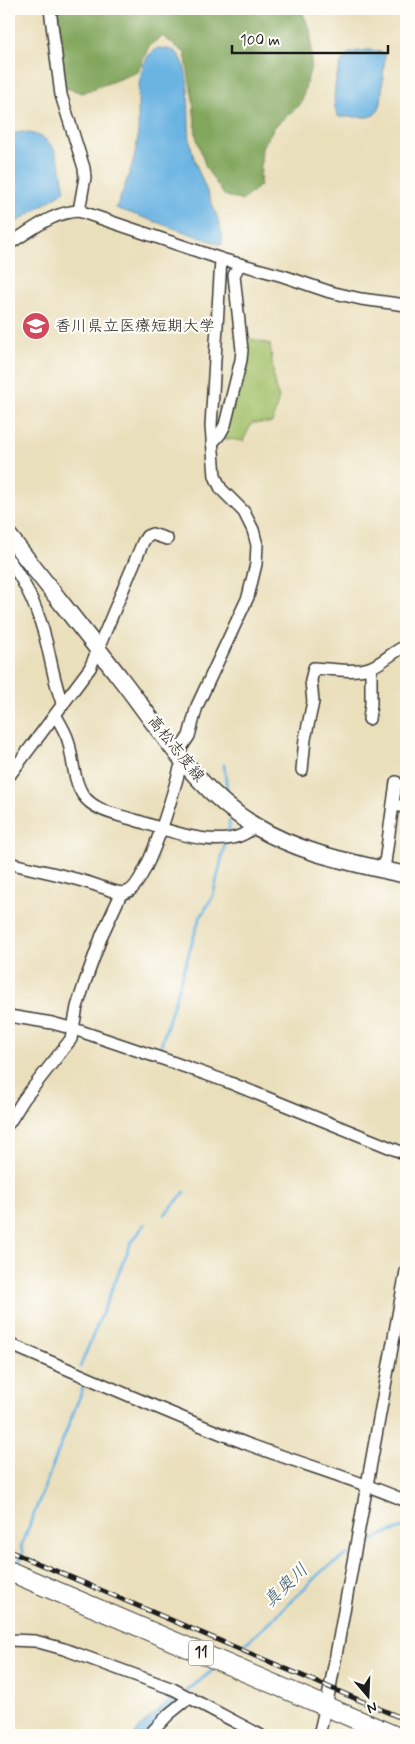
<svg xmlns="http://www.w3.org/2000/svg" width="415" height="1744" font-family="Mynerve,'Klee One',sans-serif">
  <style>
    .green { fill: #a2c067; stroke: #5f6e42 }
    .forest { fill: #81a65c; stroke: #4e613c }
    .water { fill: #6bb4e2; stroke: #44687f }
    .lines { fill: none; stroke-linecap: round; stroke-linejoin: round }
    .stream { stroke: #6bb4e2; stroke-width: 3 }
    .minor-casing { stroke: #3b3934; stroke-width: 14 }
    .secondary-casing { stroke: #3b3934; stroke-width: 19 }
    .trunk-casing { stroke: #3b3934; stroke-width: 21 }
    .minor { stroke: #fff; stroke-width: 11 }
    .secondary { stroke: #fff; stroke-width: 16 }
    .trunk { stroke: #fff; stroke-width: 19 }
    .rail-casing { stroke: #1c1c1c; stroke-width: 5 }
    .rail { stroke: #fdfcf7; stroke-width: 3; stroke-dasharray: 9; stroke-linecap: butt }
    .labels { text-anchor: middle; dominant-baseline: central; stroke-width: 4.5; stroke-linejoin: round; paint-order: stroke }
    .shield { fill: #fdfcf7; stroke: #605f5e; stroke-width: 1 }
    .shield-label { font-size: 15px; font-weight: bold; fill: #1c1c1c }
    .poi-label { font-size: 16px; fill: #1c1c1c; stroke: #fdfcf7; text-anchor: start }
    .street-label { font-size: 16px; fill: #1c1c1c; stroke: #fdfcf7 }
    .water-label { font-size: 18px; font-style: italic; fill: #3c596b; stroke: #fdfcf7 }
  </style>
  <rect width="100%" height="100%" fill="#fdfcf7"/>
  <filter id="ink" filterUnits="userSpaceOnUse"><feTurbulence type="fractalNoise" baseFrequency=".02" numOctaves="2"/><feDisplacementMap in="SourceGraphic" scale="10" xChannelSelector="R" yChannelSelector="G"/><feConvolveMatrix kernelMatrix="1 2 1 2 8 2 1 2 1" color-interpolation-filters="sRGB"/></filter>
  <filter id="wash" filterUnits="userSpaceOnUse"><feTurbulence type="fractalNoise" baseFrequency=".0096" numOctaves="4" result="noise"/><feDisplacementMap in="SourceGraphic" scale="20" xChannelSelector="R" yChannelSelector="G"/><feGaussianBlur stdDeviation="1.12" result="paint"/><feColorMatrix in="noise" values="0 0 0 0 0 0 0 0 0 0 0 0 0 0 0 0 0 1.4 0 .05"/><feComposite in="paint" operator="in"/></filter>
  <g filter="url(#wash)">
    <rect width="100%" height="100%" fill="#eadfbb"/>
    <polygon class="green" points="245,337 270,344 275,387 279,398 272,423 252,423 243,441 221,438 219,406 226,404"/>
    <polygon class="forest" points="49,9 301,9 311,32 311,66 301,104 276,125 262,147 260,185 242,201 224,195 206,168 196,136 193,100 185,53 162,36 149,46 138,72 82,93 60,86"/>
    <g class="water">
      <path d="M158 48C165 49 175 49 179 55 193 73 186 124 191 146 196 175 225 221 222 245L116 208C124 189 132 169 136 149 142 120 132 86 147 58 149 54 154 51 158 48Z"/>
      <path d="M368 50 379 51 385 54 381 103 378 111 374 115 368 117H339C329 106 336 63 348 54 353 51 362 51 368 50Z"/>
      <path d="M23 132C59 136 59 161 65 191L9 227V134Z"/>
      <polygon points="177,1694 184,1697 145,1735 134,1735 147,1720"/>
    </g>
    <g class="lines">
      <g class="stream">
        <polyline points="9,713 11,714 9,717"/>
        <polyline points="224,765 228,797"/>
        <polyline points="227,835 229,828 229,821"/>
        <polyline points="159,1052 199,920 213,896 225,844"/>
        <polyline points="164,1215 185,1192"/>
        <polyline points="80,1367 131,1243 145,1224"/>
        <polyline points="362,1546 385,1534 406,1527"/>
        <polyline points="18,1565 23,1553 21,1547 85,1383"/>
        <polyline points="246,1643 271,1621 322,1571 348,1554"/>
        <polyline points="187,1691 213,1670"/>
      </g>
    </g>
  </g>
  <g filter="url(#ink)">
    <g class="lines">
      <defs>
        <g id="minor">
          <polyline points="50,9 61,95 84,168 85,177 79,211"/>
          <path d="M9 244C32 230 52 212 79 211L221 259 283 276 330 292 361 299 406 305"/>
          <polyline points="212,443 220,434 225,425 241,360 242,350 234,275 240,264"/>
          <path d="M9 560C27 585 40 615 47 645 52 665 55 686 63 705"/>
          <path d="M56 716C60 723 65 731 68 740 73 757 73 780 83 795 94 811 118 815 135 820 167 830 227 855 255 826"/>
          <polyline points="369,719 371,704 371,668"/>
          <polyline points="174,752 181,748 189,736 197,706 248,597 256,564 257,545 253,530 244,512 221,489 215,476 211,426 221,259"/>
          <path d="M302 770 305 739 313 702 311 680 314 668C331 669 352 673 369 668 382 664 393 651 406 646"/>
          <polyline points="9,776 90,668 143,542 147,536 152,534 167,539"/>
          <polyline points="393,805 406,807"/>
          <path d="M9 863C39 871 72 876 101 887 109 889 119 895 127 892 147 886 174 790 180 768L184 764"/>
          <polyline points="384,870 396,782"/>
          <polyline points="9,1016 52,1023 74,1029 166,1060 228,1082 406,1154"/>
          <polyline points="9,1123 24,1099 71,1039 77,1007 85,982 102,935 121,894"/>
          <path d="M9 1344C89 1378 169 1414 250 1445 302 1464 355 1479 406 1501"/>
          <polyline points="9,1640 35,1641 64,1649 173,1689 260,1735"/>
          <polyline points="149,1735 169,1714 190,1697"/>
          <polyline points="319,1735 330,1688 406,1271"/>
        </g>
        <path id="secondary" d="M9 536C46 584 84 631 121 679 162 732 197 791 255 826 301 854 355 863 406 875"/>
        <polyline id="trunk" points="9,1571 393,1735"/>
      </defs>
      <use href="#minor" class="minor-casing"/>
      <use href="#secondary" class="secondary-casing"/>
      <use href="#trunk" class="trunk-casing"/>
      <use href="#minor" class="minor"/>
      <use href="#secondary" class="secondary"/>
      <use href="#trunk" class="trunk"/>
      <defs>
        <polyline id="rail" points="9,1551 406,1720"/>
      </defs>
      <use href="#rail" class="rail-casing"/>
      <use href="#rail" class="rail"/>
    </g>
  </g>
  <defs>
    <symbol id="university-disc" viewBox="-11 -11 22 22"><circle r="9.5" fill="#d1495b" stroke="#fdfcf7"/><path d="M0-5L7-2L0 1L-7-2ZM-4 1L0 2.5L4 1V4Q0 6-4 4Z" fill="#fff"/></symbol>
  </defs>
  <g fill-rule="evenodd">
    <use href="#university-disc" x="20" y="310" width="32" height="32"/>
  </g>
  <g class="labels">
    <rect class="shield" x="188.5" y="1640.5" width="25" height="25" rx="4"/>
    <g class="shield-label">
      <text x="201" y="1653">11</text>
    </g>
    <g class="poi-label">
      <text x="55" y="326">香川県立医療短期大学</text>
    </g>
    <g class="street-label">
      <text transform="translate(176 749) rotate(51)">高松志度線</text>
    </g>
    <g class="water-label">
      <text transform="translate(286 1586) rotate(-44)">真奥川</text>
    </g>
  </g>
  <rect width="415" height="1744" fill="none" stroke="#fdfcf7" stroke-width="30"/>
  <g transform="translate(368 1696) rotate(161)" stroke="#fdfcf7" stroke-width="4" paint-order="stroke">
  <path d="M0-4L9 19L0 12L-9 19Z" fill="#1c1c1c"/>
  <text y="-8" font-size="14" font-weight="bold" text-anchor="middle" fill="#1c1c1c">N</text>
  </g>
  <path d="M232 45v8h156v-8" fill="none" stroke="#1c1c1c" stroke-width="2.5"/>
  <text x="240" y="45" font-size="15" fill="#1c1c1c" stroke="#fdfcf7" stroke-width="4" paint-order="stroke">100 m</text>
</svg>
